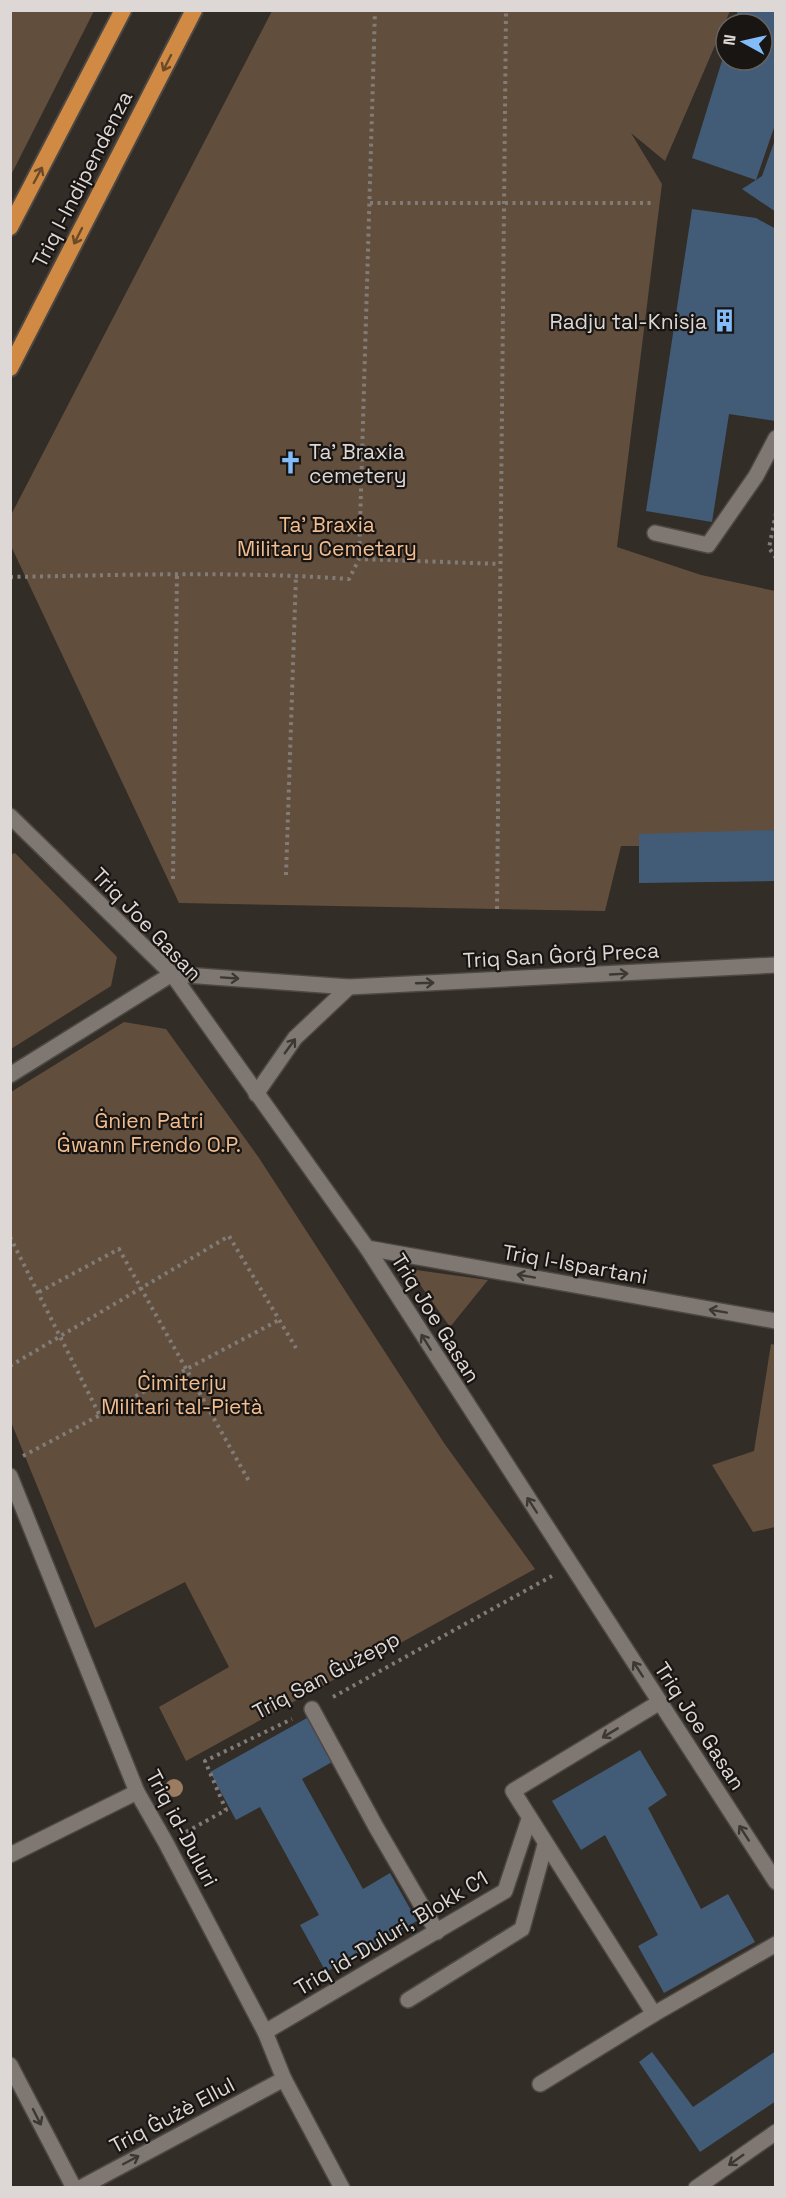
<svg xmlns="http://www.w3.org/2000/svg" width="786" height="2198" font-family="'Space Grotesk',sans-serif">
  <style>
    .green { fill: #624e3d }
    .building { fill: #425c78 }
    .lines { fill: none; stroke-linecap: round; stroke-linejoin: round }
    .service-casing { stroke: #4d4843; stroke-width: 18 }
    .minor-casing { stroke: #4d4843; stroke-width: 18 }
    .tertiary-casing { stroke: #4d4843; stroke-width: 18 }
    .trunk-casing { stroke: #4d4843; stroke-width: 20 }
    .path { stroke: #817c77; stroke-width: 4; stroke-dasharray: 3 4.5; stroke-linecap: butt }
    .service { stroke: #7f7872; stroke-width: 15 }
    .minor { stroke: #7f7872; stroke-width: 15 }
    .tertiary { stroke: #7f7872; stroke-width: 15 }
    .trunk { stroke: #d08a44; stroke-width: 16 }
    .tree { fill: #9c7c60 }
    .oneway { stroke: #6b4a29 }
    .oneway2 { stroke: #3c3834 }
    .labels { text-anchor: middle; dominant-baseline: central; stroke-width: 4.5; stroke-linejoin: round; paint-order: stroke }
    .street-label { font-size: 21px; fill: #ddd8d5; stroke: #181513 }
    .poi-label { font-size: 21px; fill: #ddd8d5; stroke: #181513; text-anchor: end }
    .park-label { font-size: 21px; fill: #f2bd8f; stroke: #181513 }
  </style>
  <rect width="100%" height="100%" fill="#332d27"/>
  <g class="green">
    <polygon points="11,10 94,11 11,175 10,11"/>
    <polygon points="272,11 730,11 665,161 631,133 662,184 617,547 701,575 775,591 775,830 639,846 621,846 605,911 179,903 11,546 11,515"/>
    <polygon points="15,853 117,957 111,986 11,1049 10,855"/>
    <polygon points="124,1022 166,1029 259,1158 444,1443 535,1569 186,1761 159,1707 229,1667 185,1582 95,1628 11,1422 11,1092"/>
    <polygon points="409,1269 488,1280 450,1327"/>
    <polygon points="771,1344 776,1345 775,1527 753,1532 712,1465 754,1451"/>
  </g>
  <g class="building">
    <polygon points="738,10 776,10 776,122 756,180 762,176 776,137 776,212 742,189 756,180 692,158 725,51 726,60 762,60 762,24 734,24"/>
    <polygon points="692,209 756,218 776,229 776,421 729,414 712,522 646,511"/>
    <polygon points="776,830 776,881 639,883 639,834"/>
    <polygon points="307,1718 332,1762 302,1779 363,1889 390,1873 417,1921 326,1972 300,1925 319,1915 260,1807 236,1820 210,1772"/>
    <polygon points="640,1750 667,1795 648,1808 701,1909 728,1894 755,1942 664,1993 638,1946 658,1935 605,1835 581,1850 552,1801"/>
    <polygon points="776,2051 776,2101 700,2152 639,2062 652,2052 693,2107"/>
  </g>
  <g class="lines">
    <defs>
      <g id="service">
        <polyline points="655,533 708,545 756,476 776,438"/>
        <polyline points="408,2000 522,1929 545,1845"/>
      </g>
      <g id="minor">
        <polyline points="10,1075 172,974"/>
        <polyline points="256,1094 295,1038 349,987"/>
        <polyline points="367,1248 776,1321"/>
        <polyline points="10,1476 137,1792 166,1843 265,2032 284,2079 342,2188"/>
        <polyline points="312,1709 376,1827 437,1932"/>
        <polyline points="10,1855 137,1792"/>
        <polyline points="654,2014 513,1791 660,1702"/>
        <polyline points="265,2032 505,1891 529,1819"/>
        <polyline points="10,2065 74,2188"/>
        <polyline points="540,2084 654,2014 776,1944"/>
        <polyline points="80,2188 284,2079"/>
        <polyline points="696,2188 776,2132"/>
      </g>
      <g id="tertiary">
        <polyline points="10,816 172,974 367,1248 776,1882"/>
        <polyline points="172,974 349,987 776,965"/>
      </g>
      <g id="trunk">
        <polyline points="10,227 123,10"/>
        <polyline points="10,368 194,10"/>
      </g>
    </defs>
    <use href="#service" class="service-casing"/>
    <use href="#minor" class="minor-casing"/>
    <use href="#tertiary" class="tertiary-casing"/>
    <use href="#trunk" class="trunk-casing"/>
    <g class="path">
      <polyline points="370,203 652,203"/>
      <polyline points="776,513 769,548 776,558"/>
      <polyline points="359,559 375,10"/>
      <path d="M10 577C123 575 236 571 349 579L359 559 500 564"/>
      <polyline points="286,875 296,575"/>
      <polyline points="173,879 177,574"/>
      <polyline points="497,909 506,10"/>
      <polyline points="10,1237 100,1416"/>
      <polyline points="39,1292 119,1249 250,1483"/>
      <polyline points="10,1366 229,1236 296,1348"/>
      <polyline points="23,1456 279,1320"/>
      <polyline points="333,1697 552,1576"/>
      <polyline points="186,1832 226,1810 205,1761 292,1719"/>
    </g>
    <use href="#service" class="service"/>
    <use href="#minor" class="minor"/>
    <use href="#tertiary" class="tertiary"/>
    <use href="#trunk" class="trunk"/>
  </g>
  <circle class="tree" cx="174" cy="1788" r="9"/>
  <defs><path id="oneway-shaft" d="M-6 0H5M1.5-3L5.5 0L1.5 3" fill="none" stroke-width="1.6" stroke-linecap="round" stroke-linejoin="round" transform="scale(1.5)"/></defs>
  <g class="oneway">
    <use href="#oneway-shaft" transform="translate(167 63) rotate(117)"/>
    <use href="#oneway-shaft" transform="translate(38 175) rotate(-62)"/>
    <use href="#oneway-shaft" transform="translate(78 236) rotate(117)"/>
  </g>
  <g class="oneway2">
    <use href="#oneway-shaft" transform="translate(619 974) rotate(-3)"/>
    <use href="#oneway-shaft" transform="translate(230 978) rotate(4)"/>
    <use href="#oneway-shaft" transform="translate(425 983) rotate(-2)"/>
    <use href="#oneway-shaft" transform="translate(290 1046) rotate(-54)"/>
    <use href="#oneway-shaft" transform="translate(526 1276) rotate(-170)"/>
    <use href="#oneway-shaft" transform="translate(718 1311) rotate(-170)"/>
    <use href="#oneway-shaft" transform="translate(426 1342) rotate(-122)"/>
    <use href="#oneway-shaft" transform="translate(532 1505) rotate(-123)"/>
    <use href="#oneway-shaft" transform="translate(638 1669) rotate(-123)"/>
    <use href="#oneway-shaft" transform="translate(610 1733) rotate(149)"/>
    <use href="#oneway-shaft" transform="translate(744 1833) rotate(-123)"/>
    <use href="#oneway-shaft" transform="translate(37 2117) rotate(63)"/>
    <use href="#oneway-shaft" transform="translate(131 2160) rotate(-28)"/>
    <use href="#oneway-shaft" transform="translate(736 2160) rotate(145)"/>
  </g>
  <defs>
    <symbol id="building-bare" viewBox="-9 -9 18 18"><path d="M-4-6H4V6H1V3H-1V6H-4ZM-2.5-4.3h1.7v1.8h-1.7ZM.8-4.3h1.7v1.8H.8ZM-2.5-1h1.7V.8h-1.7ZM.8-1h1.7V.8H.8Z" fill="#82bcfa" stroke="#181513" stroke-width="2.5" paint-order="stroke"/></symbol>
    <symbol id="church-bare" viewBox="-9 -9 18 18"><path d="M-1.2-6h2.4v3.5h3.3v2.4h-3.3V6h-2.4V-.1h-3.3v-2.4h3.3Z" fill="#82bcfa" stroke="#181513" stroke-width="2.5" paint-order="stroke"/></symbol>
  </defs>
  <g fill-rule="evenodd">
    <use href="#building-bare" x="708" y="304" width="33" height="33"/>
    <use href="#church-bare" x="274" y="446" width="33" height="33"/>
  </g>
  <g class="labels">
    <g class="street-label">
      <text transform="translate(82 179) rotate(-63)">Triq l-Indipendenza</text>
      <text transform="translate(147 924) rotate(46)">Triq Joe Gasan</text>
      <text transform="translate(561 955) rotate(-3)">Triq San Ġorġ Preca</text>
      <text transform="translate(575 1264) rotate(10)">Triq l-Ispartani</text>
      <text transform="translate(436 1318) rotate(58)">Triq Joe Gasan</text>
      <text transform="translate(326 1675) rotate(-28)">Triq San Ġużepp</text>
      <text transform="translate(700 1726) rotate(57)">Triq Joe Gasan</text>
      <text transform="translate(182 1828) rotate(62)">Triq id-Duluri</text>
      <text transform="translate(391 1933) rotate(-31)">Triq id-Duluri, Blokk C1</text>
      <text transform="translate(172 2115) rotate(-28)">Triq Ġużè Ellul</text>
    </g>
    <g class="poi-label">
      <text x="707" y="321">Radju tal-Knisja</text>
      <text x="309" y="451" text-anchor="start">Ta' Braxia<tspan x="309" dy="24">cemetery</tspan></text>
    </g>
    <g class="park-label">
      <text x="327" y="524">Ta' Braxia<tspan x="327" dy="24">Military Cemetary</tspan></text>
      <text x="149" y="1120">Ġnien Patri<tspan x="149" dy="24">Ġwann Frendo O.P.</tspan></text>
      <text x="182" y="1382">Ċimiterju<tspan x="182" dy="24">Militari tal-Pietà</tspan></text>
    </g>
  </g>
  <rect width="786" height="2198" fill="none" stroke="#ddd8d5" stroke-width="24"/>
  <g transform="translate(744 42) rotate(278)"><circle r="28" fill="#181513" stroke="#676361" stroke-width="1.5"/>
  <path d="M0-4.5L10 22L0 15L-10 22Z" fill="#82bcfa"/>
  <text y="-9" font-size="16" font-weight="bold" text-anchor="middle" fill="#ddd8d5">N</text>
  </g>
</svg>
